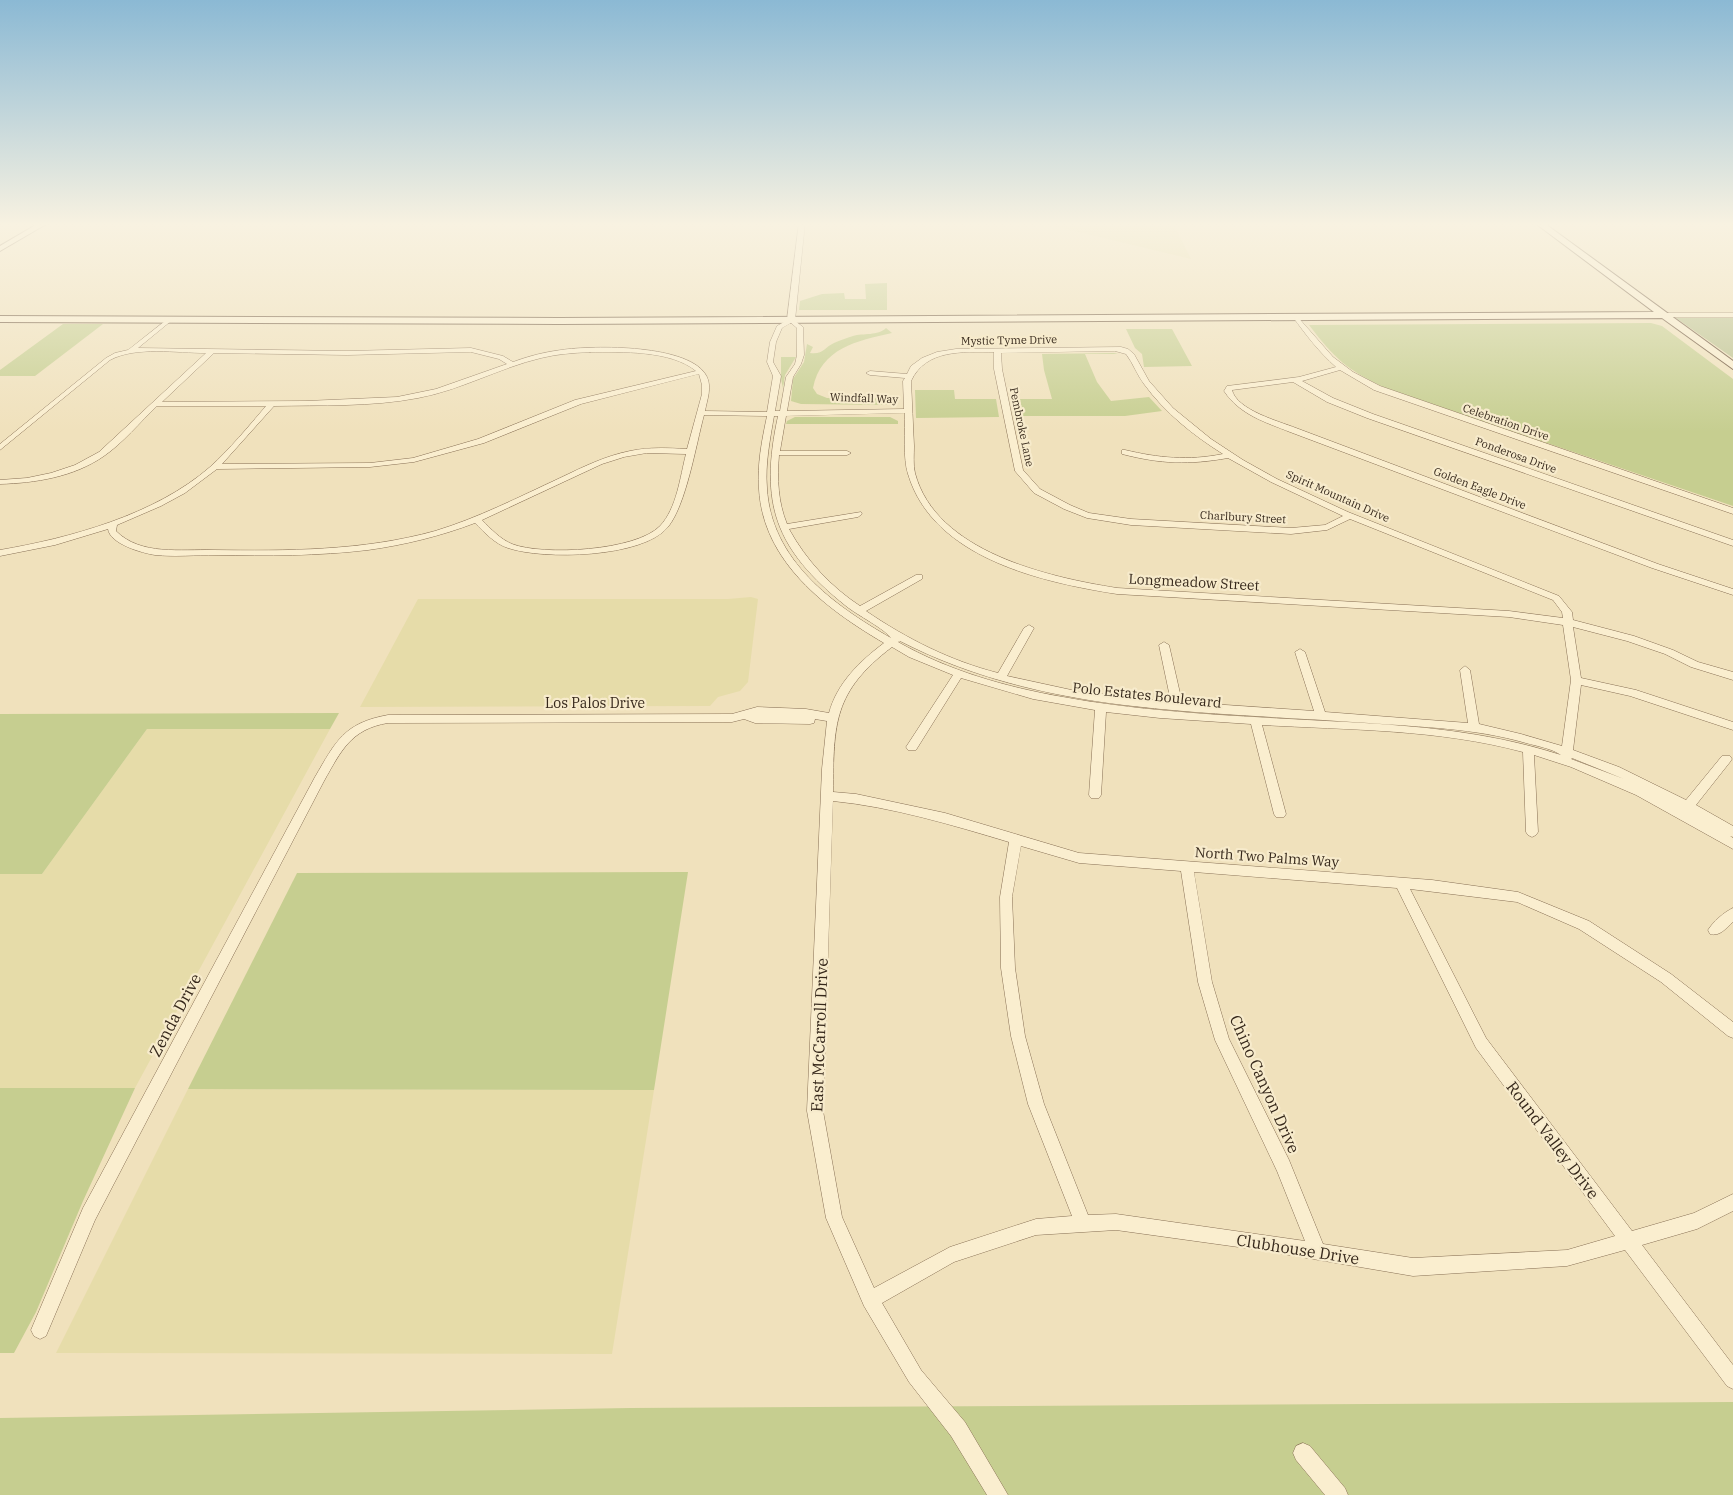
<svg xmlns="http://www.w3.org/2000/svg" width="1733" height="1495" font-family="'IBM Plex Serif',serif">
  <style>
    .farmland { fill: #e6dca9 }
    .green { fill: #c6ce90 }
    .cemetery { fill: #bbc290 }
    .lines { fill: none; stroke-linecap: round; stroke-linejoin: round }
    .minor-casing { stroke: #887055; stroke-width: 1 }
    .tertiary-casing { stroke: #887055; stroke-width: 1 }
    .secondary-casing { stroke: #6a5138; stroke-width: 2 }
    .minor { fill: #faeecf; fill-rule: evenodd }
    .tertiary { fill: #faeecf; fill-rule: evenodd }
    .secondary { fill: #faeecf; fill-rule: evenodd }
    .labels { text-anchor: middle; dominant-baseline: central; stroke-width: 4.5; stroke-linejoin: round; paint-order: stroke }
    .far-street-label { font-size: 11px; fill: #36281b; stroke: #f7ebcc }
    .street-label { font-size: 14px; fill: #36281b; stroke: #f7ebcc }
    .near-street-label { font-size: 16px; fill: #36281b; stroke: #f7ebcc }
  </style>
  <rect width="100%" height="100%" fill="#f0e1bc"/>
  <g class="farmland">
    <polygon points="1041,223 1173,223 1191,259"/>
    <polygon points="751,597 758,599 748,682 740,691 718,697 710,706 360,707 418,599 728,599"/>
    <polygon points="147,729 330,729 135,1088 0,1088 0,874 42,874"/>
    <polygon points="188,1089 654,1090 612,1354 56,1353"/>
  </g>
  <g class="green">
    <polygon points="887,283 887,310 799,310 800,301 822,294 844,293 845,299 866,299 865,284"/>
    <path d="M1651 323 1662 326 1733 379V506L1385 388C1346 369 1335 359 1309 325Z"/>
    <polygon points="63,324 103,324 35,376 0,376 0,370"/>
    <path d="M886 328 892 333C857 341 821 348 813 388L817 394 827 398H899V400L890 405 801 404 791 401 793 379 804 362 807 344 813 347 810 353C823 355 825 347 834 343 840 340 847 338 853 336 863 333 878 336 886 328Z"/>
    <polygon points="1126,329 1172,329 1192,366 1144,367 1142,354 1135,348"/>
    <polygon points="1114,353 1118,354 1085,354 1097,382 1111,401 1149,397 1162,411 1125,416 1016,416 1012,399 1052,399 1044,370 1042,354"/>
    <polygon points="781,357 796,357 785,375 783,388 781,379"/>
    <polygon points="915,390 954,390 955,399 996,399 999,417 916,418"/>
    <polygon points="795,417 890,417 898,421 898,424 786,424 787,421"/>
    <polygon points="339,713 330,729 147,729 42,874 0,874 0,714"/>
    <polygon points="688,872 654,1090 188,1089 297,873"/>
    <polygon points="0,1088 135,1088 83,1201 36,1312 14,1353 0,1353"/>
    <polygon points="1733,1402 1733,1495 0,1495 0,1418 630,1408"/>
  </g>
  <polygon class="cemetery" points="1676,318 1733,318 1733,358"/>
  <g class="lines">
    <defs>
      <g id="minor">
        <path d="M1296 315 1333 357 1353 372 1380 386 1733 508V514L1374 390 1340 370 1302 381 1333 398 1373 414 1733 540V546L1367 418 1327 402 1293 382 1232 390C1237 410 1278 421 1296 428L1658 564 1733 589V595L1652 568 1290 432C1265 422 1240 415 1224 391L1227 386 1299 377 1336 367C1319 352 1306 335 1293 317Z"/>
        <path d="M169 318 171 319V321L138 348 347 351 471 348 503 356 513 362C529 356 545 352 561 350 593 345 692 344 707 377 712 388 707 400 705 411L767 412 773 376 767 362 770 342 777 326 791 318 803 327 804 355 801 364 793 377 787 411 904 409 903 381 905 378 870 375 866 373 870 371 907 374 911 366 922 358 937 352 956 349 1121 347 1128 349 1134 354 1149 381 1173 408 1211 439 1243 460 1277 479 1348 512 1559 596 1572 612 1573 620 1634 636 1673 650 1698 662 1733 672V680L1691 667 1665 654 1627 641 1573 627 1581 678 1636 690 1733 722V730L1630 696 1581 685 1573 750 1619 767 1686 800 1722 756H1730L1732 759 1730 762 1696 805 1733 826V837L1730 836 1733 838V849L1636 795 1571 767 1534 755 1538 832 1536 835 1532 837 1528 835 1526 832 1523 752C1438 729 1349 730 1262 725L1286 814 1284 817H1276L1274 814 1251 724 1160 718 1106 712 1101 795 1099 798H1091L1089 795 1095 710 1033 699 961 678 916 750H908L906 747 908 744 953 675 909 657 892 647C833 692 834 723 833 792L856 794 945 813 1079 853 1432 880 1518 892 1589 921 1671 974 1733 1022V1038L1728 1036 1661 982 1579 929 1517 902 1410 889 1486 1038 1632 1231 1694 1213 1733 1194V1211L1697 1229 1642 1245 1733 1365V1389L1727 1386 1625 1250 1567 1266 1413 1276 1260 1250 1116 1230 1036 1235 954 1262 882 1303 921 1370 965 1422 1008 1495H987L951 1436 909 1382 864 1306 826 1218 807 1111 822 769 827 721 815 719 814 723 810 724 755 723 744 719 732 722 388 723C351 729 341 751 324 781L95 1220 46 1336 40 1339 34 1336 31 1330 83 1208 315 777C336 741 344 723 388 715L732 714 757 707 806 709 829 713C837 683 860 661 884 643 826 609 763 562 759 489 757 464 762 440 767 416L704 415C696 445 686 505 668 527 643 558 543 560 508 548 495 544 484 532 475 523 441 536 404 545 368 550 318 556 267 556 216 555 196 555 175 557 155 555 142 553 110 544 108 529L55 545 0 556V550C70 538 155 515 210 467 230 449 248 427 266 406H157C140 422 123 443 104 456 74 477 35 483 0 484V480L27 478 51 473 75 465 99 452 206 353C177 353 136 346 110 360L0 450V444L106 358 115 353 128 350ZM791 323 797 328V355L795 364 786 377 780 411H775L781 376 773 362 776 342 782 328ZM1115 351 1126 354C1133 363 1137 375 1144 384 1165 413 1193 435 1223 454 1188 461 1159 458 1125 450H1122V454C1161 464 1189 465 1228 458L1271 482 1343 516 1325 525 1291 528 1131 519 1089 513 1070 505 1040 489 1023 470 1002 369 1001 353ZM471 352 499 359 507 364 436 389 397 397 306 401 162 402 214 353 347 355ZM590 352C621 352 671 350 696 371L575 400 478 439 413 458 370 463 222 464 274 406C321 405 371 407 418 398 461 390 499 368 541 358 557 354 573 353 590 352ZM994 352V369L1015 471 1034 493 1064 509 1087 518 1131 525 1291 534 1327 530 1350 519 1553 600 1562 612 1563 618 1509 611 1117 588C1048 577 936 552 915 473 913 465 914 454 914 446 913 424 912 403 911 381 926 349 962 352 994 352ZM699 374 702 385V394L687 449C668 448 649 447 630 451 605 456 583 467 560 478 519 497 478 518 435 531 363 551 287 551 213 550 181 549 141 556 116 531L117 525 161 506 185 493 217 469 370 467 414 462 484 443 581 404ZM905 413C905 430 903 459 908 474 933 558 1041 582 1117 594L1509 617 1563 625 1571 680 1562 746 1521 734 1479 724 1470 670 1465 666 1460 670 1468 723 1325 712 1305 652 1300 649 1295 652 1314 711 1182 702 1169 645 1164 642 1159 645 1171 702 1076 691 1007 676 1034 628 1029 625 1024 628 998 673C951 661 907 639 866 611L922 579V575H916L860 606C831 587 806 560 789 529L858 517 862 514 861 512 787 524C778 502 777 479 779 455H847L851 453 847 451H780L786 416ZM774 416H778C759 504 775 549 846 606 857 615 885 629 891 638 833 605 771 560 767 488 765 464 770 440 774 416ZM647 453 686 454C680 477 677 508 660 526 636 551 543 556 512 544 500 539 491 529 482 520L602 464 624 457ZM900 641C970 677 1045 695 1124 705 1205 715 1287 717 1369 723 1422 727 1474 728 1526 743 1537 746 1553 749 1561 755 1484 730 1406 725 1326 721 1238 716 1150 713 1063 697 1006 687 949 671 898 642ZM1572 758 1624 779 1571 759ZM833 801C893 807 952 825 1009 842L1000 897 1001 968 1011 1036 1028 1104 1072 1216 1036 1219 950 1247 874 1288 842 1217 823 1111ZM1021 846 1079 863 1181 871 1198 982 1215 1040 1277 1171 1305 1241 1116 1214 1088 1215 1044 1104 1025 1036 1015 968 1012 897ZM1194 872 1397 888 1476 1048 1615 1236 1567 1250 1413 1258 1323 1244 1289 1160 1229 1039 1212 982Z"/>
        <path d="M1733 908V922C1726 928 1720 937 1710 934L1708 930C1713 922 1724 912 1733 908Z"/>
        <polygon points="1303,1443 1310,1446 1345,1488 1348,1495 1325,1495 1296,1460 1293,1453 1296,1446"/>
      </g>
      <g id="tertiary">
        <polygon points="799,223 805,223 795,320 791,322 787,320"/>
        <rect x="1659" y="313" width="74" height="4"/>
      </g>
      <g id="secondary">
        <polygon points="39,223 48,223 0,251 0,246"/>
        <polygon points="1535,223 1544,223 1733,361 1733,369 1662,318 559,324 0,322 0,316 559,318 1654,312"/>
      </g>
    </defs>
    <use href="#minor" class="minor-casing"/>
    <use href="#tertiary" class="tertiary-casing"/>
    <use href="#secondary" class="secondary-casing"/>
    <use href="#minor" class="minor"/>
    <use href="#tertiary" class="tertiary"/>
    <use href="#secondary" class="secondary"/>
  </g>
  <linearGradient id="sky" x2="0" y2="1"><stop stop-color="#8bb9d4"/><stop offset="0.52" stop-color="#f8f2e1"/><stop offset="1" stop-color="#f8f2e1" stop-opacity="0"/></linearGradient>
  <rect width="1733" height="432" fill="url(#sky)"/>
  <g class="labels">
    <g class="far-street-label">
      <text transform="translate(1009 340) rotate(-1)">Mystic Tyme Drive</text>
      <text transform="translate(864 398) rotate(2)">Windfall Way</text>
      <text transform="translate(1506 422) rotate(19)">Celebration Drive</text>
      <text transform="translate(1022 427) rotate(78)">Pembroke Lane</text>
      <text transform="translate(1516 455) rotate(20)">Ponderosa Drive</text>
      <text transform="translate(1480 488) rotate(21)">Golden Eagle Drive</text>
      <text transform="translate(1338 496) rotate(24)">Spirit Mountain Drive</text>
      <text transform="translate(1243 517) rotate(3)">Charlbury Street</text>
    </g>
    <g class="street-label">
      <text transform="translate(1194 582) rotate(3)">Longmeadow Street</text>
      <text transform="translate(1147 695) rotate(6)">Polo Estates Boulevard</text>
      <text x="595" y="703">Los Palos Drive</text>
      <text transform="translate(1267 857) rotate(4)">North Two Palms Way</text>
    </g>
    <g class="near-street-label">
      <text transform="translate(175 1015) rotate(-62)">Zenda Drive</text>
      <text transform="translate(819 1035) rotate(-88)">East McCarroll Drive</text>
      <text transform="translate(1265 1084) rotate(66)">Chino Canyon Drive</text>
      <text transform="translate(1553 1140) rotate(53)">Round Valley Drive</text>
      <text transform="translate(1298 1249) rotate(9)">Clubhouse Drive</text>
    </g>
  </g>
</svg>
